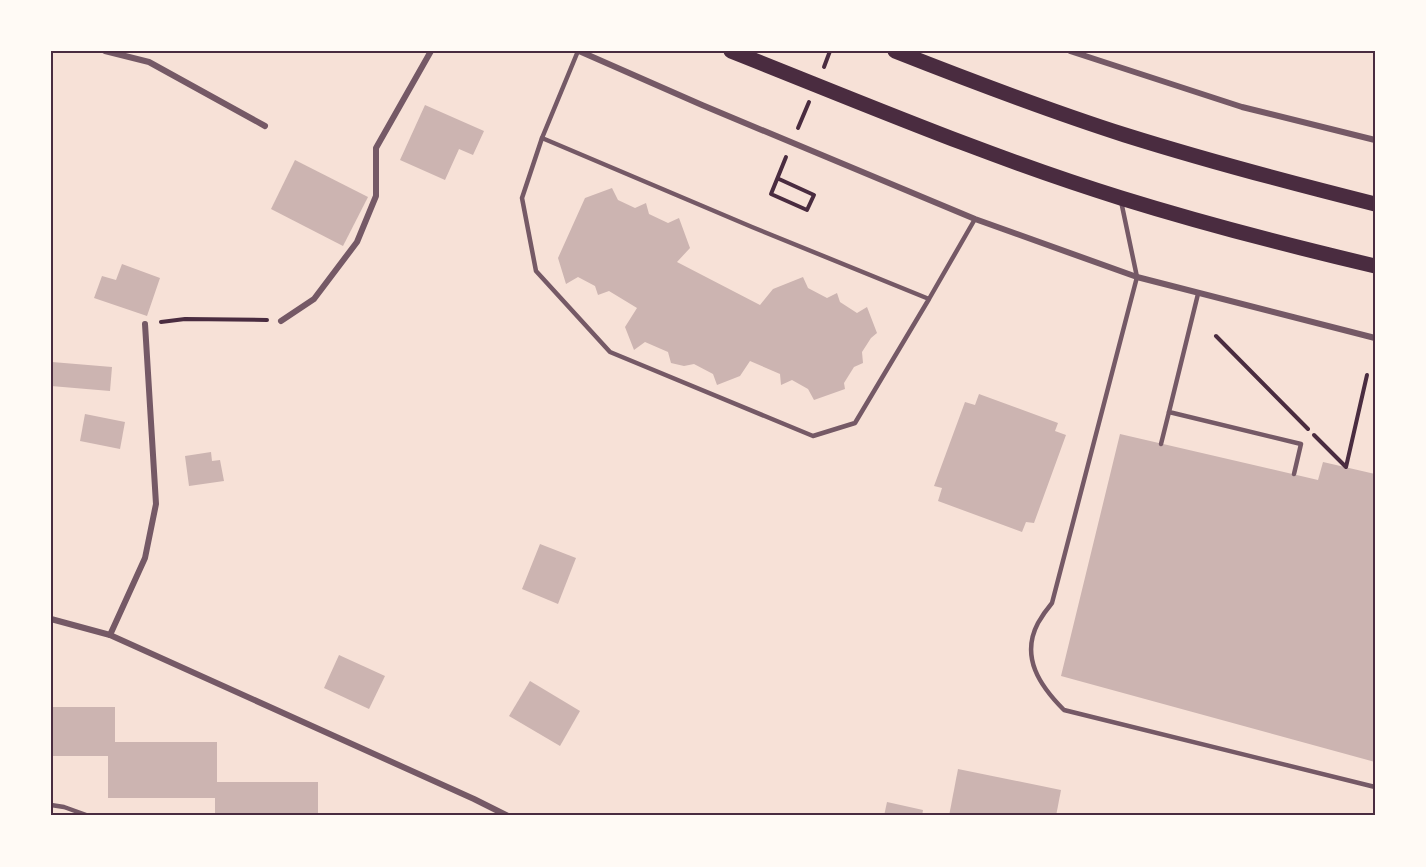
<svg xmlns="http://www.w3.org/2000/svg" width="1426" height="867" font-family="'Fira Sans',sans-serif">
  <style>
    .building { fill: #ccb4b1 }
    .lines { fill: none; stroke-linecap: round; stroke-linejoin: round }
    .path { stroke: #4a2c40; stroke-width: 4 }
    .service { stroke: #755966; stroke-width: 4.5 }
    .minor { stroke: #755966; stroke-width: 6 }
    .primary { stroke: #4a2c40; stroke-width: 15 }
    .neatline { fill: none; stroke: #4a2c40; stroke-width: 2 }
  </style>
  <rect width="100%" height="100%" fill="#f7e1d7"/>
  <g class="building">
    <polygon points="425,105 484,131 473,155 459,149 445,180 400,160"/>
    <polygon points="295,160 368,197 343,246 271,209"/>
    <polygon points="612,188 618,200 635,208 646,203 649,214 668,223 679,218 690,248 677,262 760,305 773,289 803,277 808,288 827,298 837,293 840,302 857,313 867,307 877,333 871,338 862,352 863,363 854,367 844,383 845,389 814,400 808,389 792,380 781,385 780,374 750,361 740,376 717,385 713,374 694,364 684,366 671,363 668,352 645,342 634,350 625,327 637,308 609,291 598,295 595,286 578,277 566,284 558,258 585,198"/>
    <polygon points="122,264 160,278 147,316 94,298 102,276 116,280"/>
    <polygon points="52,362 112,367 110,391 51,386"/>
    <polygon points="979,394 1058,423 1055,431 1066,435 1034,523 1026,522 1022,532 938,501 942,488 934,486 965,402 975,405"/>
    <polygon points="85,414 125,422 120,449 80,441"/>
    <polygon points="1120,434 1318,480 1323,462 1375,474 1375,762 1061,676"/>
    <polygon points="211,452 212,461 220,460 224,481 189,486 185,456"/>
    <polygon points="540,544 576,558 558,604 522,589"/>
    <polygon points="339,655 385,676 369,709 324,688"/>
    <polygon points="530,681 580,711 560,746 509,716"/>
    <polygon points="51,707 115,707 115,742 217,742 217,782 318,782 318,816 215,816 215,798 108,798 108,756 51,756"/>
    <polygon points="958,769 1061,790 1056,816 949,816"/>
    <polygon points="887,802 923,810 922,816 884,816"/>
  </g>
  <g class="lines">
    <g class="path">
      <polyline points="824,67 830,51"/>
      <polyline points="798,128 809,102"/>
      <polyline points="779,179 814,195 807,210 771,194 786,157"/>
      <polyline points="161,322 185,319 267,320"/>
      <polyline points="1216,336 1308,429"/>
      <polyline points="1314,435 1346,467 1367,375"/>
    </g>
    <g class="service">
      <polyline points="542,138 578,51"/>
      <path d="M1121 201 1137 277 1052 603C1047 609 1042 616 1038 623 1020 657 1040 686 1064 710L1375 787"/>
      <polyline points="1198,294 1169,412 1301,444 1294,474"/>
      <polyline points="929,299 855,423 813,436 610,352 536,271 522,198 542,138 752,227 929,299 975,219"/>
      <polyline points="1161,444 1169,412"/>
      <polyline points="51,805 64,807 89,816"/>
    </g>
    <g class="minor">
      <polyline points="105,51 149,62 265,126"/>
      <polyline points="579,51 702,105 975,219 1137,277 1375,338"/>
      <polyline points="1070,51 1242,107 1375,140"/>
      <polyline points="281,321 314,299 357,242 376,196 376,148 431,51"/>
      <polyline points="51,619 110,635 474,799 508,816"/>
      <polyline points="110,635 145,558 156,504 145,324"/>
    </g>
    <g class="primary">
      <path d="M731 51C860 102 989 157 1121 198 1205 224 1290 246 1375 266"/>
      <path d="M895 51C971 81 1047 110 1125 135 1208 161 1291 183 1375 204"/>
    </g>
  </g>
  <rect width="1426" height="867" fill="none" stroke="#fffaf5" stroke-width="105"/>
  <rect x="52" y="52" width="1322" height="762" class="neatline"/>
</svg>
